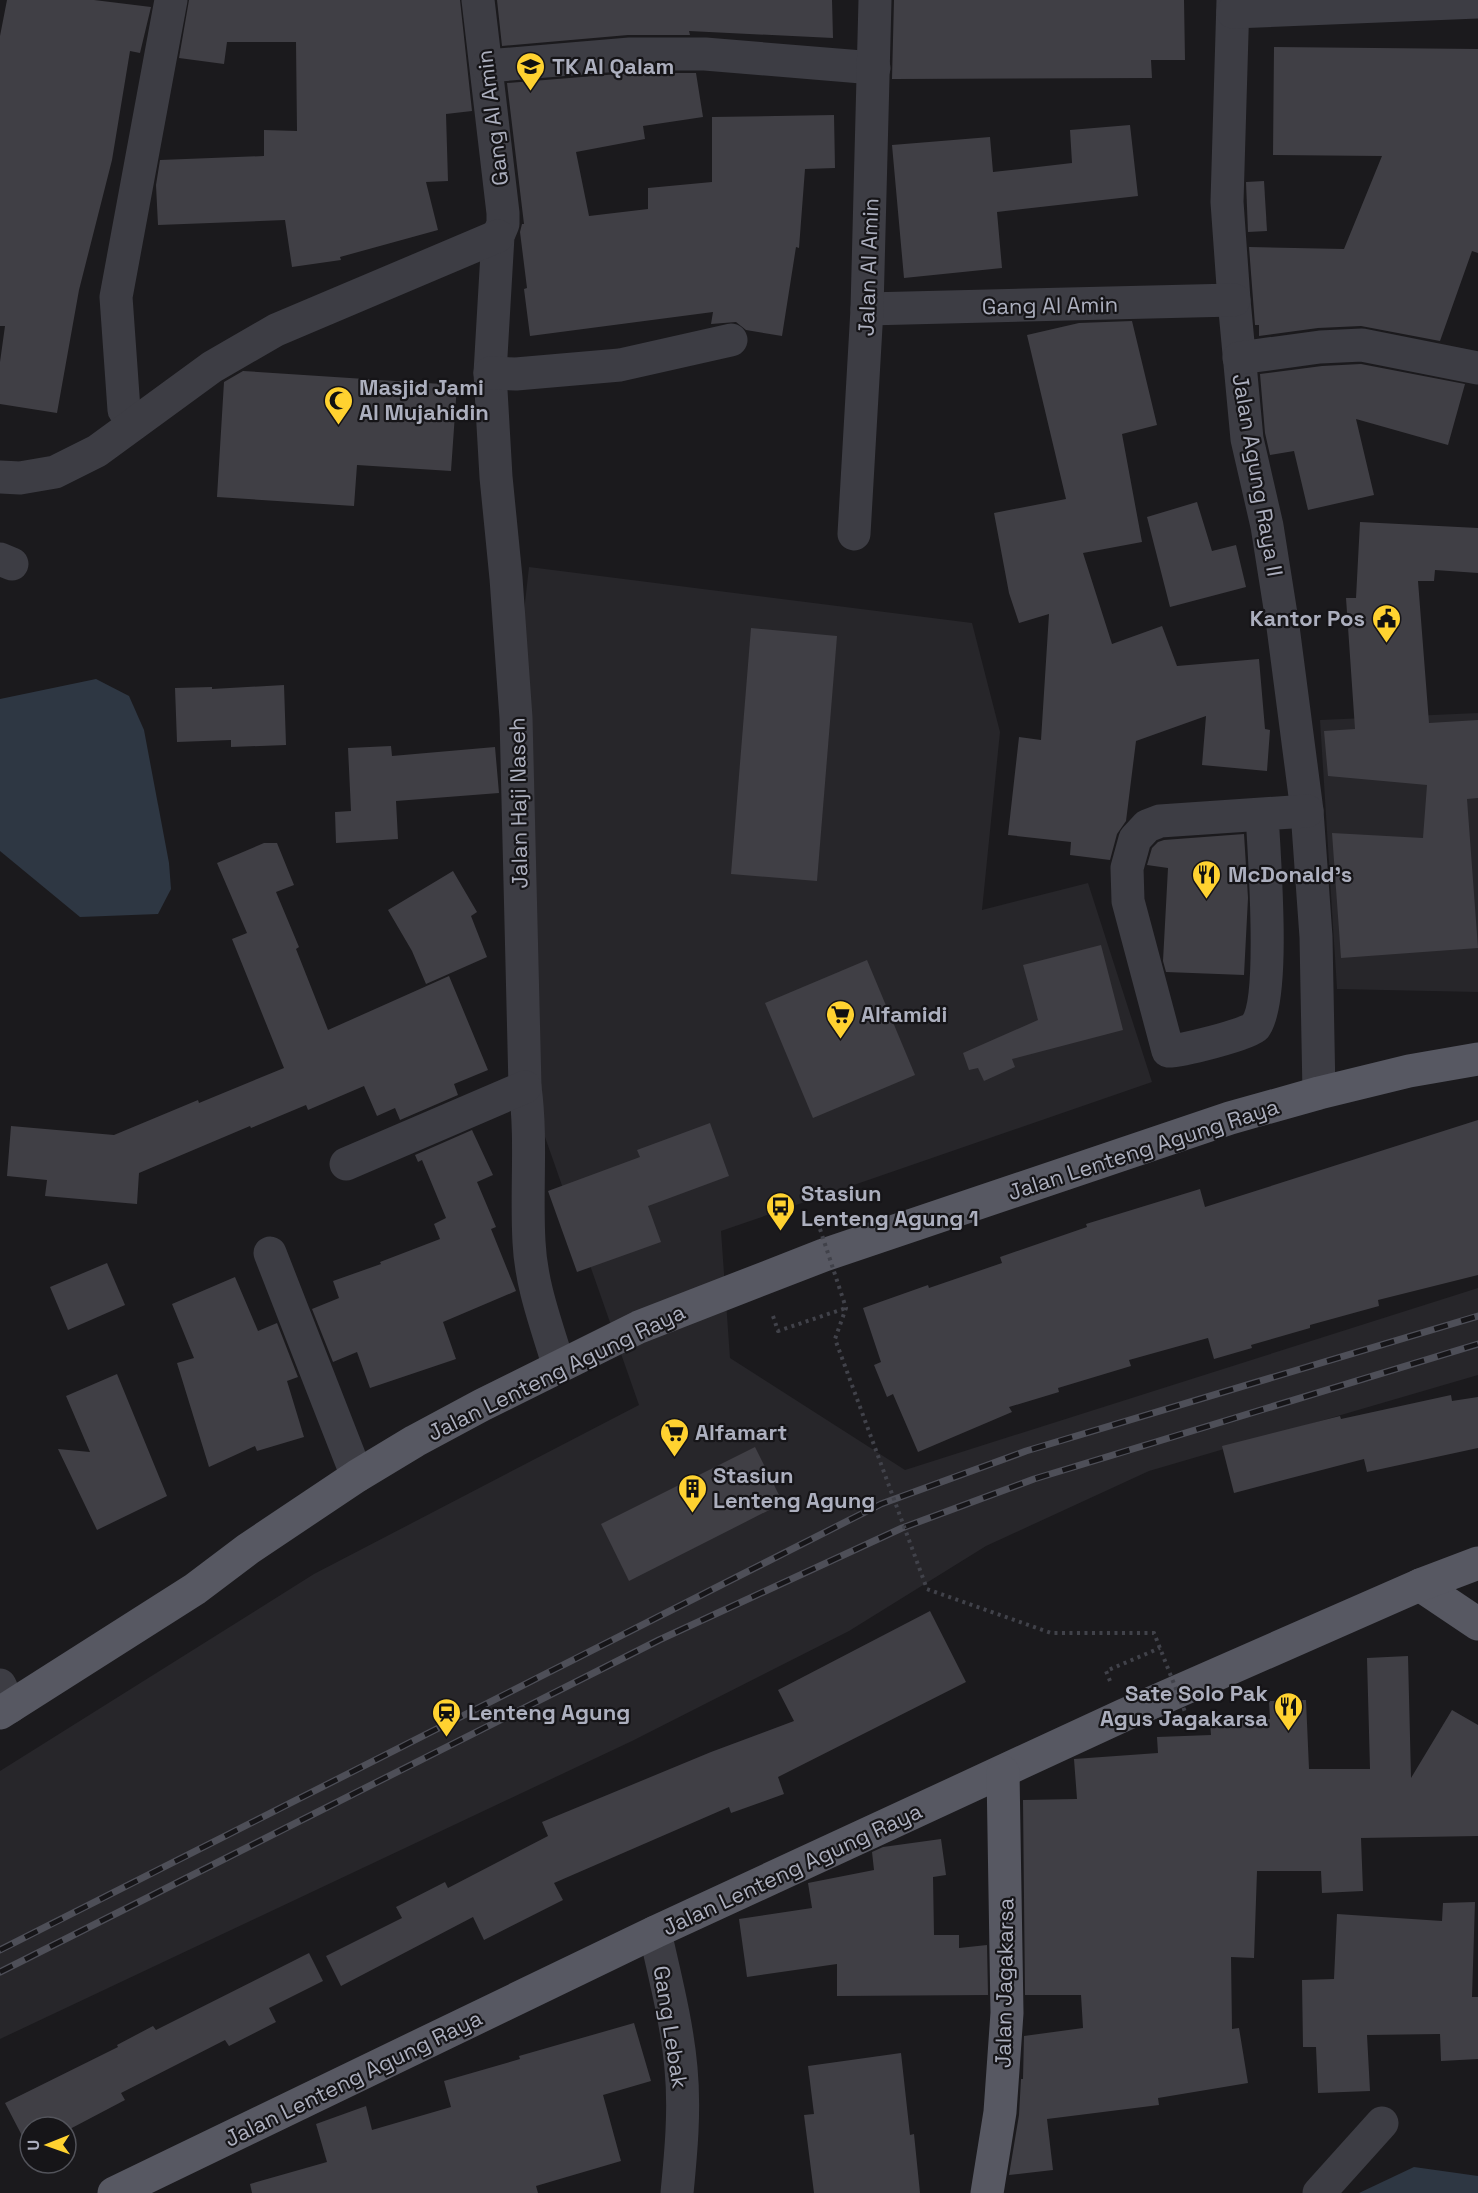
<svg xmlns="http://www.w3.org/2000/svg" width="1478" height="2193" font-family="'Space Grotesk',sans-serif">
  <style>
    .built { fill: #27262a }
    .water { fill: #2e3743 }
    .building { fill: #403f45 }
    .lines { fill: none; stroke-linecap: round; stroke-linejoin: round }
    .path { stroke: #41424a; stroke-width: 4; stroke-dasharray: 3 4.5; stroke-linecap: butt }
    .minor { stroke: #3d3d44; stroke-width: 33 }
    .major { stroke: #575862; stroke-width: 33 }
    .rail-casing { stroke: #4e4f58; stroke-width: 7 }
    .rail { stroke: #161518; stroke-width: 4.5; stroke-dasharray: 14; stroke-linecap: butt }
    .path-bridge { stroke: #41424a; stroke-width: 4; stroke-dasharray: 3 4.5; stroke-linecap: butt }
    .labels { text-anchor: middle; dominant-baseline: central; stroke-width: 4.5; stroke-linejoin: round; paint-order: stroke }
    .poi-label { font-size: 22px; font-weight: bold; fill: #acafbe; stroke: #161518; text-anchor: start }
    .street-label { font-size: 22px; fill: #acafbe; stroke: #161518 }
  </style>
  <rect width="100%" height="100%" fill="#1b1a1d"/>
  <g class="built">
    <polygon points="529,567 972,623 1000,732 982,910 1088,883 1152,1082 721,1231 730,1358 905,1470 1478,1288 1478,1375 1149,1471 986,1546 849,1631 632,1741 0,2039 0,1771 314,1574 639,1405 518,1060 504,790"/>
    <polygon points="1478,713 1478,992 1337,989 1320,720"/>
  </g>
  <g class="water">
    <polygon points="96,679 129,696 144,730 169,863 171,889 158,914 80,917 0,851 0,699"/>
    <polygon points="1414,2167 1478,2176 1478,2193 1359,2193"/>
  </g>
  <g class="building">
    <polygon points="7,0 94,0 151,7 140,53 130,51 112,160 79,290 57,413 0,404 0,362 5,326 0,326 0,36"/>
    <polygon points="189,0 460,0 472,111 446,114 448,181 426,182 438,230 340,257 341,260 292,267 285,220 158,225 156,185 160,160 264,156 264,130 297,131 296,42 227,42 224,64 179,58"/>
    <polygon points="497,0 832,0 833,38 689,31 690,35 628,35 502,46"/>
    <polygon points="894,0 1184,0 1185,60 1151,60 1152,78 892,79"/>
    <polygon points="1274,47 1478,49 1478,253 1472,251 1440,341 1361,326 1318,328 1259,336 1259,325 1255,325 1249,247 1344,249 1382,156 1273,155"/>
    <polygon points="631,73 696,73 703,117 643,126 645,139 576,152 589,216 648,209 648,188 712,182 712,117 834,115 835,168 805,169 799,248 796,247 782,336 746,330 736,322 711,324 713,312 530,336 524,289 527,288 520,232 522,224 524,224 507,83"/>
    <polygon points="1130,125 1138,196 997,212 1002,268 904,278 892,145 990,137 993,172 1072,163 1070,130"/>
    <polygon points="1264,181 1267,231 1248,232 1246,182"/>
    <polygon points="1132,321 1157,425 1122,434 1142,542 1083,553 1112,644 1162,626 1177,666 1259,659 1265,729 1270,730 1267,771 1202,765 1206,716 1136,741 1126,821 1117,834 1110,860 1070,855 1071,842 1008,835 1019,737 1041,740 1049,614 1019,623 1009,593 994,513 1066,499 1027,335 1079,323"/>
    <polygon points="1361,364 1465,384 1448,445 1356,419 1374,495 1308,510 1294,451 1270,455 1265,433 1260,374 1322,366"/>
    <polygon points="243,371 457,385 451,471 357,465 354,506 217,497 224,382"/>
    <polygon points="1197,502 1212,551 1236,545 1246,587 1170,607 1147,517"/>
    <polygon points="1360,522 1478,528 1478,573 1435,570 1434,581 1418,581 1429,723 1478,720 1478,798 1467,799 1478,948 1341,958 1332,833 1423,838 1427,785 1328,776 1324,731 1355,729 1346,598 1356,598"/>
    <polygon points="751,628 837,636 817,881 731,874"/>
    <polygon points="284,685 286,745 231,747 231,740 177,742 175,688 212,687 212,689"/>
    <polygon points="391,746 392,756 495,747 499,793 396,801 398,839 336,843 335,812 351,811 348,748"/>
    <polygon points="1244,834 1248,898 1244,975 1166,972 1163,961 1168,868 1147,865 1152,848 1158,842 1164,840"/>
    <polygon points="264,843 277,843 294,885 276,892 299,947 296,949 328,1030 449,976 488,1070 454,1084 458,1095 400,1120 395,1108 377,1116 364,1086 308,1110 306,1105 251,1128 250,1126 139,1173 137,1204 45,1196 47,1180 7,1176 11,1126 114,1135 198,1100 199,1103 284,1068 232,939 247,933 217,863"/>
    <polygon points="453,871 477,912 471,916 487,957 426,984 412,951 388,910"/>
    <polygon points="1101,945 1123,1030 1012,1059 1015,1067 984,1081 978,1068 969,1070 963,1053 1038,1020 1023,965"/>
    <polygon points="867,960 915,1075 813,1118 765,1003"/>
    <polygon points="1478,1120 1478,1275 1378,1300 1379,1306 1310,1325 1310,1328 1251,1345 1252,1348 1214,1359 1208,1338 1129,1360 1131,1366 1058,1388 1059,1392 1009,1407 1012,1412 918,1452 893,1394 887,1397 874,1365 881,1362 863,1308 928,1285 929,1288 1002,1263 1000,1257 1087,1227 1086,1224 1200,1189 1205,1207"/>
    <polygon points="710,1123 729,1176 648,1206 661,1242 577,1272 548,1191 640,1157 637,1150"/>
    <polygon points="472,1130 493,1175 477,1182 496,1227 491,1229 516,1291 443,1322 456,1359 370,1388 357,1352 333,1362 312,1309 339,1298 333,1281 381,1264 380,1262 440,1239 434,1224 446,1218 422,1160 418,1162 415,1155"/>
    <polygon points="107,1263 125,1305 68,1330 50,1287"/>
    <polygon points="235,1277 258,1331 277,1323 298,1377 287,1381 304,1437 257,1451 255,1446 209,1467 177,1363 194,1358 172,1304"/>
    <polygon points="117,1374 167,1496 97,1530 58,1449 90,1452 66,1396"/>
    <polygon points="1451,1395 1452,1401 1478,1397 1478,1448 1367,1472 1364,1459 1234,1493 1222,1446 1340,1416 1341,1419"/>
    <polygon points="755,1447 783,1503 629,1581 601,1524"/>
    <polygon points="930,1611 966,1682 778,1777 784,1794 731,1813 729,1807 554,1883 563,1900 484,1940 473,1917 341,1986 326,1956 402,1918 396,1907 445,1882 448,1888 548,1836 542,1822 711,1752 794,1721 778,1690"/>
    <polygon points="1408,1656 1411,1778 1452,1710 1478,1725 1478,1836 1361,1838 1363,1891 1322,1893 1321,1871 1257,1871 1254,1958 1231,1957 1232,2029 1239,2028 1248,2083 1158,2098 1159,2105 1047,2119 1053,2170 1009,2175 1019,2115 1021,2079 1023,2079 1024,2036 1083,2028 1081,1995 1025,1995 1023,1800 1077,1799 1074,1759 1158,1753 1157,1737 1211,1735 1210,1722 1270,1719 1269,1701 1306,1700 1309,1769 1370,1769 1367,1658"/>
    <polygon points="941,1839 946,1875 933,1877 934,1935 959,1935 959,1948 987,1945 988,1995 837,1996 837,1964 747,1977 739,1919 812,1908 808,1883 874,1870 872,1852 883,1847"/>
    <polygon points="1475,1902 1472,1997 1478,1997 1478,2059 1441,2061 1440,2034 1367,2035 1370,2091 1318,2093 1316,2047 1303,2047 1302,1980 1334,1979 1337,1914 1442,1921 1443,1903"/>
    <polygon points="309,1953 323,1981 269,2008 276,2022 229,2046 225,2040 121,2093 125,2100 68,2130 71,2136 66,2138 66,2127 30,2127 30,2151 5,2103 118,2047 117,2045 153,2026 156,2030"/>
    <polygon points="634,2023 651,2081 603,2095 621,2161 536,2186 538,2193 252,2193 250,2184 327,2162 316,2124 366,2106 372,2130 451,2107 444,2081 520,2059 519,2056"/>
    <polygon points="901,2053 910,2135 914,2134 920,2193 814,2193 804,2115 814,2114 808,2066"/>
  </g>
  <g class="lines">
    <g class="path">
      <polyline points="773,1316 778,1331 846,1308"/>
      <polyline points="1110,1681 1106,1671 1160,1648"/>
    </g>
    <g class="minor">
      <path d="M478 0 503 213V224L498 236 490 373 496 477 506 578 516 718 525 1087C532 1139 526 1190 529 1242 531 1286 547 1326 559 1367"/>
      <polyline points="1233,0 1227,202 1234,300 1247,439 1267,526 1283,627 1307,811 1316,937 1319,1093"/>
      <polyline points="1233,12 1478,2"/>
      <polyline points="487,66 630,54 705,54 874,68"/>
      <polyline points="867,309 1234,300"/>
      <polyline points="1239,358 1320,347 1362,345 1478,368"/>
      <polyline points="490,373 516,374 620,365 731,340"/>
      <polyline points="137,420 129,417 124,410 116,297 171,0"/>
      <polyline points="0,477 20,478 55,472 97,451 212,367 276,330 498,236"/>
      <polyline points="854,534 867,309 875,0"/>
      <polyline points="0,559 12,564"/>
      <path d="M1262 814C1264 854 1276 1000 1255 1027 1249 1034 1178 1052 1168 1051L1128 901 1127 868 1135 839 1147 826 1160 821 1307 811"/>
      <polyline points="346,1164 525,1087"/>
      <polyline points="270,1253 357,1476"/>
      <polyline points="0,1685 10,1707"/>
      <path d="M655 1932C665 1977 677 2023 681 2068 685 2110 681 2152 677 2193"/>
      <polyline points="1319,2193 1382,2123"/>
    </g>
    <g class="major">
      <polyline points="1420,1585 1478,1624"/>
      <polyline points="0,1713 195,1589 248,1549 357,1476 415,1441 482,1405 639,1327 824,1255 1230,1118 1319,1093 1409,1071 1478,1059"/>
      <polyline points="114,2193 655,1932 1124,1715 1420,1585 1478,1563"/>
      <polyline points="987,2193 1000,2112 1007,2013 1003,1772"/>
    </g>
    <defs>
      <g id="rail">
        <polyline points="0,1950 881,1504 1026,1451 1478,1316"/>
        <polyline points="0,1972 659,1640 902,1528 1034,1479 1478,1344"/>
      </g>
    </defs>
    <use href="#rail" class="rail-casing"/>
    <use href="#rail" class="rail"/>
    <polyline class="path-bridge" points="820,1229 846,1308 835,1339 927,1589 1051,1633 1154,1633 1189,1722"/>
  </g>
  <defs>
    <symbol id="school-pin" viewBox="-11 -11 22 30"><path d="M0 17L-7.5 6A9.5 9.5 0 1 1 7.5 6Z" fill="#ffd230" stroke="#161518"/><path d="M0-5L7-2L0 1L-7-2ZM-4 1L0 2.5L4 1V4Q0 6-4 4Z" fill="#111"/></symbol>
    <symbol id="mosque-pin" viewBox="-11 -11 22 30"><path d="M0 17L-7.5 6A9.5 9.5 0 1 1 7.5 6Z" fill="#ffd230" stroke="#161518"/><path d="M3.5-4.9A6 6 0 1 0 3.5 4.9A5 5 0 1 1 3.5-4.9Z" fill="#111"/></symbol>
    <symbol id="civic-pin" viewBox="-11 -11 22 30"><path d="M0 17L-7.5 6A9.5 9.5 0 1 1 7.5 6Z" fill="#ffd230" stroke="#161518"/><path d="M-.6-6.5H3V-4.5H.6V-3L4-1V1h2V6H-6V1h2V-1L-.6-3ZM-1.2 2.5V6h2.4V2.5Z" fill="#111"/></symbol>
    <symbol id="restaurant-pin" viewBox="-11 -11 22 30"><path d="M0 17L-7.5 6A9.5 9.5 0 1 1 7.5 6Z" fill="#ffd230" stroke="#161518"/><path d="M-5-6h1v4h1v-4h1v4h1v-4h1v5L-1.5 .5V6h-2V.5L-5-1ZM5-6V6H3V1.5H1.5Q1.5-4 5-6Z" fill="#111"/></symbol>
    <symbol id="supermarket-pin" viewBox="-11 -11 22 30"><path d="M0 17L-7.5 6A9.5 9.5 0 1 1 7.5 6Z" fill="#ffd230" stroke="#161518"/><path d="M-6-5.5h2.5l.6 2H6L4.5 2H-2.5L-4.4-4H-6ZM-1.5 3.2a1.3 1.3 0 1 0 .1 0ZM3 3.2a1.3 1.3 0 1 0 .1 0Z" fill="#111"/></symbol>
    <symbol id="bus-pin" viewBox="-11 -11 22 30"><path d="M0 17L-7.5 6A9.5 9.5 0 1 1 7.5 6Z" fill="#ffd230" stroke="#161518"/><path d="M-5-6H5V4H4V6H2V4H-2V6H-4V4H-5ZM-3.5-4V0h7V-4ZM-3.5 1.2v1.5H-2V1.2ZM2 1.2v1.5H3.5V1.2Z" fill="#111"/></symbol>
    <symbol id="building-pin" viewBox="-11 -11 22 30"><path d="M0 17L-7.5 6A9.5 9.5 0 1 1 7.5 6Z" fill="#ffd230" stroke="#161518"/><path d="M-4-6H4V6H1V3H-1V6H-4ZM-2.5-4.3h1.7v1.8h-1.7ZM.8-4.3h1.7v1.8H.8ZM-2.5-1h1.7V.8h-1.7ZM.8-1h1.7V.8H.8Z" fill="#111"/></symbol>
    <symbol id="station-pin" viewBox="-11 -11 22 30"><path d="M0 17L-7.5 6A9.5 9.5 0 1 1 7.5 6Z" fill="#ffd230" stroke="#161518"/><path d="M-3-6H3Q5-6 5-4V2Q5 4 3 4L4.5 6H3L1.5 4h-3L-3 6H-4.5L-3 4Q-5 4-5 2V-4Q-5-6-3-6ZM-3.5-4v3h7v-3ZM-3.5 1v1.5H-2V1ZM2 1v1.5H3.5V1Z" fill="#111"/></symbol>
  </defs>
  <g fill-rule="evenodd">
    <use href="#school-pin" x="514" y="50" width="33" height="45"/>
    <use href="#mosque-pin" x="322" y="384" width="33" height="45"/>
    <use href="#civic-pin" x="1370" y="602" width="33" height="45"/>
    <use href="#restaurant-pin" x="1190" y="858" width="33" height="45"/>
    <use href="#supermarket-pin" x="824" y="998" width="33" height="45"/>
    <use href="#bus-pin" x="764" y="1190" width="33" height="45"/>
    <use href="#supermarket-pin" x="658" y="1416" width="33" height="45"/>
    <use href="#building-pin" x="676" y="1472" width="33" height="45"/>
    <use href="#restaurant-pin" x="1272" y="1690" width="33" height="45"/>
    <use href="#station-pin" x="430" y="1696" width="33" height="45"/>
  </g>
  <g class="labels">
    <g class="poi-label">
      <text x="552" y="66">TK Al Qalam</text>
      <text x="359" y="387">Masjid Jami<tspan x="359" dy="25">Al Mujahidin</tspan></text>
      <text x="1365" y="618" text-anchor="end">Kantor Pos</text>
      <text x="1228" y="874">McDonald's</text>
      <text x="861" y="1014">Alfamidi</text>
      <text x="801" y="1193">Stasiun<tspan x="801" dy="25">Lenteng Agung 1</tspan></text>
      <text x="695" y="1432">Alfamart</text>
      <text x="713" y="1475">Stasiun<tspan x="713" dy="25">Lenteng Agung</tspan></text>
      <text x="1268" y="1693" text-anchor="end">Sate Solo Pak<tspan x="1268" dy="25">Agus Jagakarsa</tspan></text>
      <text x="468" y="1712">Lenteng Agung</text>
    </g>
    <g class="street-label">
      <text transform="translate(492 118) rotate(-97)">Gang Al Amin</text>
      <text transform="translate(868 267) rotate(-88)">Jalan Al Amin</text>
      <text transform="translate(1050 305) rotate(-1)">Gang Al Amin</text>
      <text transform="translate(1258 475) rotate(80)">Jalan Agung Raya II</text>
      <text transform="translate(518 803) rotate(-91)">Jalan Haji Naseh</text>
      <text transform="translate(1143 1149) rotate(-18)">Jalan Lenteng Agung Raya</text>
      <text transform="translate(556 1372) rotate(-26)">Jalan Lenteng Agung Raya</text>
      <text transform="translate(792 1869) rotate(-25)">Jalan Lenteng Agung Raya</text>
      <text transform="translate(1004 1983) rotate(-89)">Jalan Jagakarsa</text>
      <text transform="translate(671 2027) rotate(81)">Gang Lebak</text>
      <text transform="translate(353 2078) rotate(-26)">Jalan Lenteng Agung Raya</text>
    </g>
  </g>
  <g transform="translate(48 2145) rotate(269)"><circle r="28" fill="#161518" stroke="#52535a" stroke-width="1.5"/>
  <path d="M0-4.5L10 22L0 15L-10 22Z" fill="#ffd230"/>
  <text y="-9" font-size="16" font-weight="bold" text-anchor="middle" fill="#acafbe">U</text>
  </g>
</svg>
